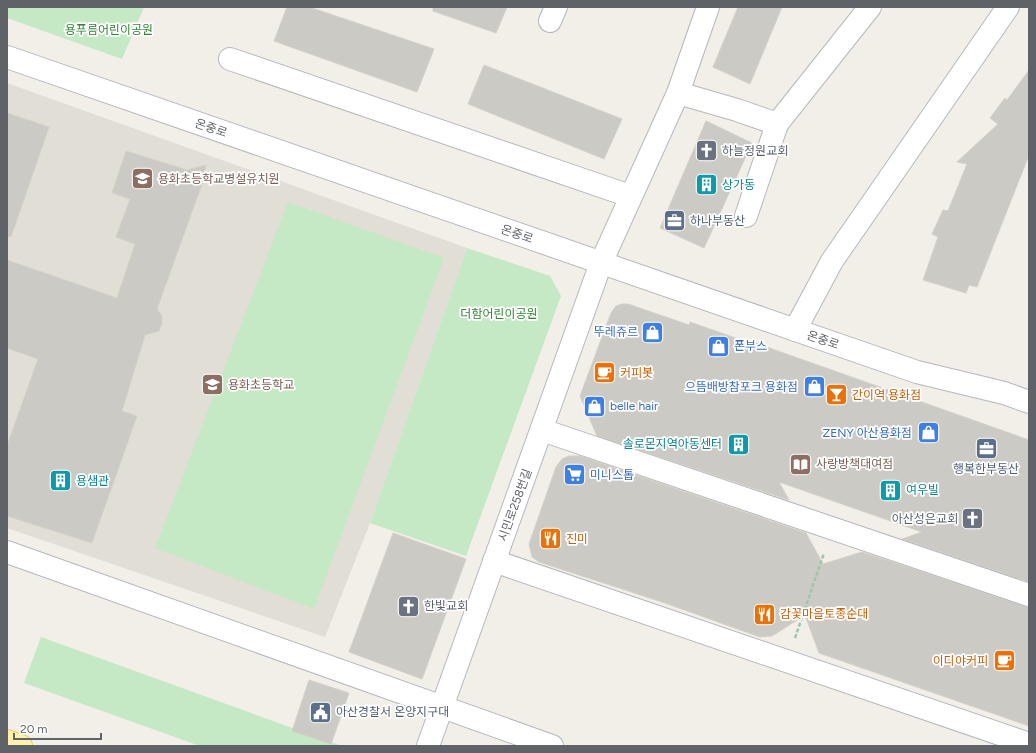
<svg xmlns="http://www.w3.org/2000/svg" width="1036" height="753" font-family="Figtree,'Noto Sans KR',sans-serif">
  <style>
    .education { fill: #e1ded6 }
    .green { fill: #c5e8c5 }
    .building { fill: #cccac5; stroke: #d6d1c6 }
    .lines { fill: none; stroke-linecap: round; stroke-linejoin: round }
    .minor-casing { stroke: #b5b8bc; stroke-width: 24 }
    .major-casing { stroke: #f2c960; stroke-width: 24 }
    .path { stroke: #9cc7a9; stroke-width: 2.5; stroke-dasharray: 4 2; stroke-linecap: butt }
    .minor { stroke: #fff; stroke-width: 22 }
    .major { stroke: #fff2af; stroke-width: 22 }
    .labels { text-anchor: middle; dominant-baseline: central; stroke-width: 3.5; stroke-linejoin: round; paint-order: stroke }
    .park-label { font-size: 12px; fill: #348238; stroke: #fff }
    .street-label { font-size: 12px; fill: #5f6368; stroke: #fff }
    .worship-label { font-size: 12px; fill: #5b616d; stroke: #fff; text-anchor: start }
    .education-label { font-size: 12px; fill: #785e54; stroke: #fff; text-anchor: start }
    .culture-label { font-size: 12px; fill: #0d838f; stroke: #fff; text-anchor: start }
    .service-label { font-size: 12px; fill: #4e5e75; stroke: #fff; text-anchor: start }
    .shop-label { font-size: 12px; fill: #366cbe; stroke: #fff; text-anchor: end }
    .food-label { font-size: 12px; fill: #c56008; stroke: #fff; text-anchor: start }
  </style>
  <rect width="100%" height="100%" fill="#f1efe8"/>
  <polygon class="education" points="7,83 467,248 370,523 325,637 7,528"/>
  <g class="green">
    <polygon points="7,7 144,7 122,59 7,18"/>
    <polygon points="288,202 444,258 314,609 155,548"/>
    <polygon points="467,248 550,276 561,296 466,556 370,523"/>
    <polygon points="41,637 342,746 200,746 24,683"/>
  </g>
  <g class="building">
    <polygon points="287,7 309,7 434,49 417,92 274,41"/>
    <polygon points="433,7 507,7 496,33 433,11"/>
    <polygon points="738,7 782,7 750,84 713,67"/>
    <polygon points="484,65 622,119 604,159 468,104"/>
    <polygon points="1029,70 1029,155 977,287 969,285 966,293 923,280 938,237 932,234 943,210 948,211 967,164 957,162 998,124 990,118 1005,98 1007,100"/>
    <polygon points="7,113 49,127 11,237 7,236"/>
    <polygon points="706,121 752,143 704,248 660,228"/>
    <polygon points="126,151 187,170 206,165 201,187 157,309 162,316 162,324 159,331 145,335 122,411 137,416 92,543 7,516 7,446 38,359 7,348 7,260 117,298 135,244 116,237 130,199 112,193"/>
    <polygon points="622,304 628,304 689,325 690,322 747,342 747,340 1029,440 1029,582 902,539 922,532 779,482 789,500 597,436 580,396 611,313 616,306"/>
    <polygon points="569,456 580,456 806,533 823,564 862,552 1029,607 1029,726 819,653 805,615 772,636 760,637 662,602 539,562 532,557 529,544 556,467 562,459"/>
    <polygon points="393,533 466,559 422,679 349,652"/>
    <polygon points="309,680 349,693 331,744 292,731"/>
  </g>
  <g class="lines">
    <defs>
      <g id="minor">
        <polyline points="550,21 556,7"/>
        <polyline points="7,57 917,372 1004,393 1029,402"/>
        <polyline points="230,59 630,196"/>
        <polyline points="678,93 708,7"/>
        <polyline points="746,216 777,124"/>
        <polyline points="795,330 832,261 1008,7"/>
        <polyline points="542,430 1029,595"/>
        <polyline points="7,552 552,746"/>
        <polyline points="494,561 1029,744"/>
        <polyline points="428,746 601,263 678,93 737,110 777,124 870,7"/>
      </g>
      <polyline id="major" points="7,741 21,746"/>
    </defs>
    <use href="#minor" class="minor-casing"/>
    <use href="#major" class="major-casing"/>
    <polyline class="path" points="795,638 824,553"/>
    <use href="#minor" class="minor"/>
    <use href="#major" class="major"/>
  </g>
  <defs>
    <symbol id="church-square" viewBox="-11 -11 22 22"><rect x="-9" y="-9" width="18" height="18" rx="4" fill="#6b7280" stroke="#fff"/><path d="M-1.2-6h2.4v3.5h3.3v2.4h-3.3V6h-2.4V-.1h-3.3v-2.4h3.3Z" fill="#fff"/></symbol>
    <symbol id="school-square" viewBox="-11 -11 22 22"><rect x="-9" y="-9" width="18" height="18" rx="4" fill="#8d6e63" stroke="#fff"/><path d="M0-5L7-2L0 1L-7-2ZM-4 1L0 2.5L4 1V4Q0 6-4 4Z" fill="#fff"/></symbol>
    <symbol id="building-square" viewBox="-11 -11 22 22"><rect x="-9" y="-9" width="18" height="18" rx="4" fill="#0f9aa8" stroke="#fff"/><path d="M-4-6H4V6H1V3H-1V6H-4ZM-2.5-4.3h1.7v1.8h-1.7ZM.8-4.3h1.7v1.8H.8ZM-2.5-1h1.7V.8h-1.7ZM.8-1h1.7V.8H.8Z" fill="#fff"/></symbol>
    <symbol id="office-square" viewBox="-11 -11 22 22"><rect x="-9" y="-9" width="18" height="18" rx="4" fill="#5c6f8a" stroke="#fff"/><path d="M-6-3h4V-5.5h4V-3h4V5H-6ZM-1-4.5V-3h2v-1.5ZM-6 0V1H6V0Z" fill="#fff"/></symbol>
    <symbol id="shop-square" viewBox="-11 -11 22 22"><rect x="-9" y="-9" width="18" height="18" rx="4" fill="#3f7fe0" stroke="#fff"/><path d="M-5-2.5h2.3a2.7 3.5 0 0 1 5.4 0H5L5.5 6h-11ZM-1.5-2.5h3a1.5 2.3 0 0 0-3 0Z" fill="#fff"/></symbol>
    <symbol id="cafe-square" viewBox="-11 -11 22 22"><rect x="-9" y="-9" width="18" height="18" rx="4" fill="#e8710a" stroke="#fff"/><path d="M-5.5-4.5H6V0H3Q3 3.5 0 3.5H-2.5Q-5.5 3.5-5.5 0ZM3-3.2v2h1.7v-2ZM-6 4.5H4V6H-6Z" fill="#fff"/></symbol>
    <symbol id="bar-square" viewBox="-11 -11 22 22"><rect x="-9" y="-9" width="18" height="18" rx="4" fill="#e8710a" stroke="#fff"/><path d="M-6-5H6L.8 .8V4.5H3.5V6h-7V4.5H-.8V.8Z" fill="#fff"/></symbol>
    <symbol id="library-square" viewBox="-11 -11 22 22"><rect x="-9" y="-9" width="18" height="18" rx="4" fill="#8d6e63" stroke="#fff"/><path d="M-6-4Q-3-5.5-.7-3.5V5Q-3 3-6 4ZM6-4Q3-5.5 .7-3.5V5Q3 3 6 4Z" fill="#fff"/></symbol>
    <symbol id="supermarket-square" viewBox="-11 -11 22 22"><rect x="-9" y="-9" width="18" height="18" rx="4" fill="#3f7fe0" stroke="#fff"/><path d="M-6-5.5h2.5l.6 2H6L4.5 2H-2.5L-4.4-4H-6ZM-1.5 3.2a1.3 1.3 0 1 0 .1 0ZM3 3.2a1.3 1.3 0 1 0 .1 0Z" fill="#fff"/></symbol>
    <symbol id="restaurant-square" viewBox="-11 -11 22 22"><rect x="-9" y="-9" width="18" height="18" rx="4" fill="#e8710a" stroke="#fff"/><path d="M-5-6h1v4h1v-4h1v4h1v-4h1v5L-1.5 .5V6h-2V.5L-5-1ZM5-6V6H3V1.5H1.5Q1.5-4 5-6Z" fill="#fff"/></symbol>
    <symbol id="civic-square" viewBox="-11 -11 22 22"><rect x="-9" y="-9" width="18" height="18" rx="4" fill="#5c6f8a" stroke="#fff"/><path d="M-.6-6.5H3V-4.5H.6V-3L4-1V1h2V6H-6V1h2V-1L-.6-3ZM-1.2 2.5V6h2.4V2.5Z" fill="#fff"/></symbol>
  </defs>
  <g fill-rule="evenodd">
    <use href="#church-square" x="694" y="138" width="25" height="25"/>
    <use href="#school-square" x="130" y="166" width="25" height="25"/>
    <use href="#building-square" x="694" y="172" width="25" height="25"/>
    <use href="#office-square" x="662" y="208" width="25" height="25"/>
    <use href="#shop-square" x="640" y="320" width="25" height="25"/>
    <use href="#shop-square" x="706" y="334" width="25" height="25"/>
    <use href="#cafe-square" x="592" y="360" width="25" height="25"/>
    <use href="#school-square" x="200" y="372" width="25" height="25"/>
    <use href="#shop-square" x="802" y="374" width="25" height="25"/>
    <use href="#bar-square" x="824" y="382" width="25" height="25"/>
    <use href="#shop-square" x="582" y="394" width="25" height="25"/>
    <use href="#shop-square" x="916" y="420" width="25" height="25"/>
    <use href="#building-square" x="726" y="432" width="25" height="25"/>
    <use href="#office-square" x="974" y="436" width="25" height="25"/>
    <use href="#library-square" x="788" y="452" width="25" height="25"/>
    <use href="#supermarket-square" x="562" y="462" width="25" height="25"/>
    <use href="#building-square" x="48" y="468" width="25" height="25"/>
    <use href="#building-square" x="878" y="478" width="25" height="25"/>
    <use href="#church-square" x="960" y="506" width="25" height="25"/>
    <use href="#restaurant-square" x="538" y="526" width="25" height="25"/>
    <use href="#church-square" x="396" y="594" width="25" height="25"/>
    <use href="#restaurant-square" x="752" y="602" width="25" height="25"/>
    <use href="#cafe-square" x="992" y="648" width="25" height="25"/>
    <use href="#civic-square" x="308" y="700" width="25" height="25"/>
  </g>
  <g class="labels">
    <g class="park-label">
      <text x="109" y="30">용푸름어린이공원</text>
      <text x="499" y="314">더함어린이공원</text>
    </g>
    <g class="street-label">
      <text transform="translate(211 128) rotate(19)">온중로</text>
      <text transform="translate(517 234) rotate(19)">온중로</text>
      <text transform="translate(823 340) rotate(19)">온중로</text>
      <text transform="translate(515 505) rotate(-70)">시민로258번길</text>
    </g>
    <g class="worship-label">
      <text x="722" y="151">하늘정원교회</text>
      <text x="958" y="519" text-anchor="end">아산성은교회</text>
      <text x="424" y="606">한빛교회</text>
    </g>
    <g class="education-label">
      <text x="158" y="179">용화초등학교병설유치원</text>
      <text x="228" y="385">용화초등학교</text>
      <text x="816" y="464">사랑방책대여점</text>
    </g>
    <g class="culture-label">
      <text x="722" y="185">상가동</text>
      <text x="722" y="444" text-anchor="end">솔로몬지역아동센터</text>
      <text x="76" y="481">용샘관</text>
      <text x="906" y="490">여우빌</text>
    </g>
    <g class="service-label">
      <text x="690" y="221">하나부동산</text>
      <text x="986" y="469" text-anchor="middle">행복한부동산</text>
      <text x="336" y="712">아산경찰서 온양지구대</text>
    </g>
    <g class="shop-label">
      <text x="638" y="332">뚜레쥬르</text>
      <text x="734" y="346" text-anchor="start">폰부스</text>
      <text x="798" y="387">으뜸배방참포크 용화점</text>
      <text x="610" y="406" text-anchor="start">belle hair</text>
      <text x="912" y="433">ZENY 아산용화점</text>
      <text x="590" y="475" text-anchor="start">미니스톱</text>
    </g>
    <g class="food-label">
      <text x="620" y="373">커피봇</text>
      <text x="852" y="395">간이역 용화점</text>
      <text x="566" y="539">진미</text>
      <text x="780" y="614">감꽃마을토종순대</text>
      <text x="988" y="661" text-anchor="end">이디야커피</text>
    </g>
  </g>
  <rect width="1036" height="753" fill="none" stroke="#5f6368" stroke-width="16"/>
  <path d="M14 733v6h87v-6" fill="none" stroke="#5f6368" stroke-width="2"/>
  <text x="20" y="733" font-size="12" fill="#5f6368" stroke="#ffffff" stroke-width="3" paint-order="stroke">20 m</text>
</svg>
